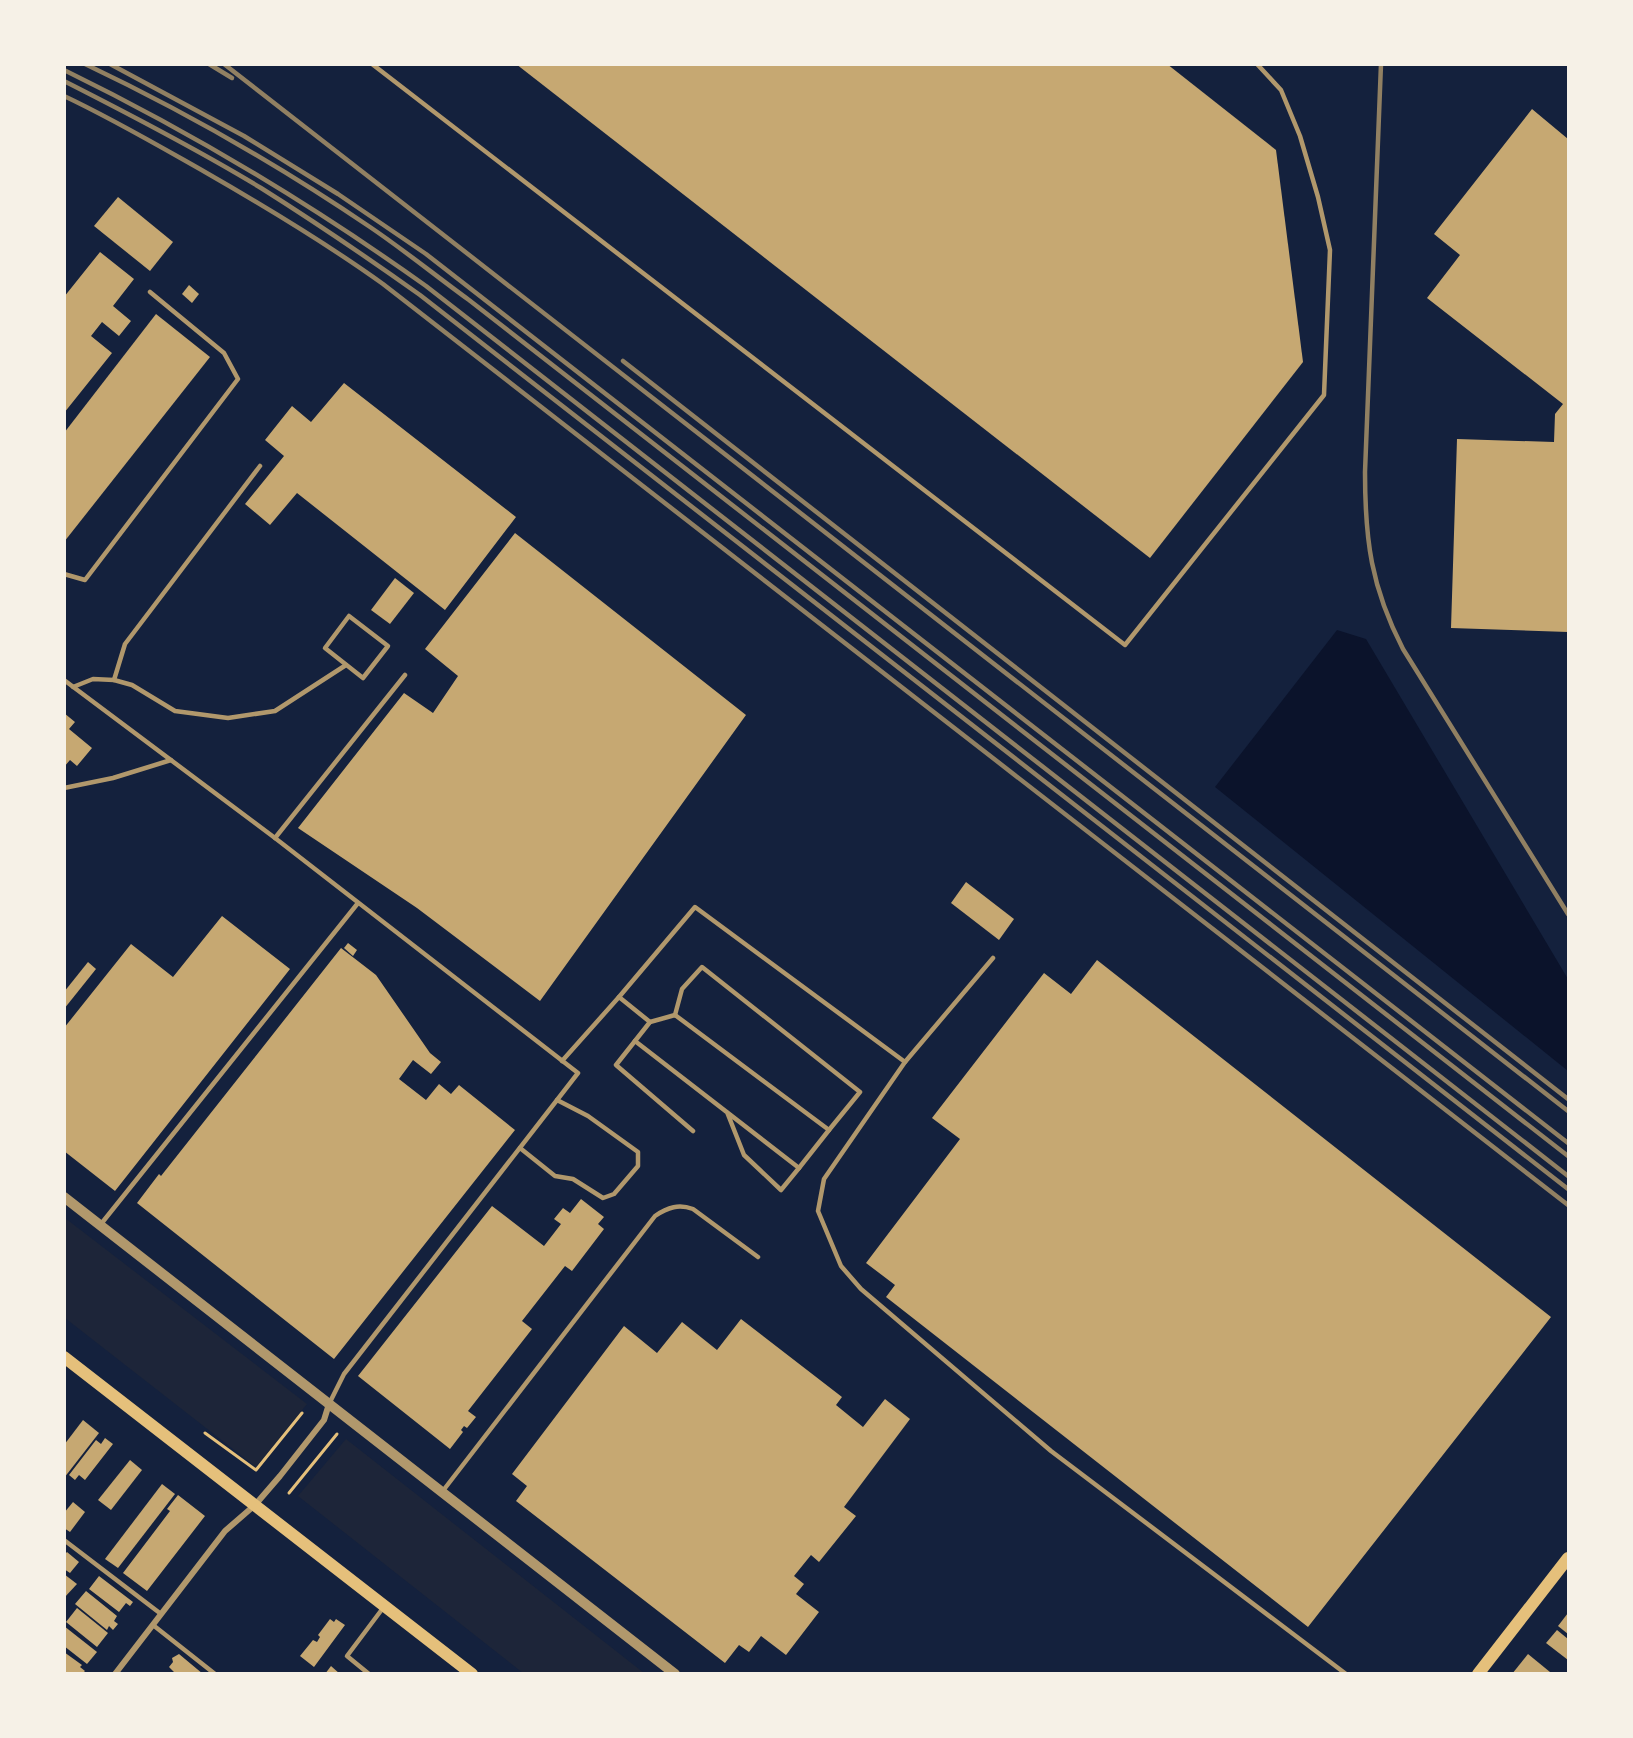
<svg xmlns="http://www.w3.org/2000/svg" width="1633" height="1738" font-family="Inter,sans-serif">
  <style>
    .green { fill: #1d2539 }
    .water { fill: #0b132b }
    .building { fill: #c6a872 }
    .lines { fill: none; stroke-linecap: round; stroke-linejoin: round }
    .path { stroke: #e5c07b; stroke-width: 3 }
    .service { stroke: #b1986c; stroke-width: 4.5 }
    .minor { stroke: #b1986c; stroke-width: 6 }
    .tertiary { stroke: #b1986c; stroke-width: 10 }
    .secondary { stroke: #e5c07b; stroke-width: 12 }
    .rail { stroke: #918062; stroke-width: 4.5 }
  </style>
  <rect width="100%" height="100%" fill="#14213d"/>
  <g class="green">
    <polygon points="65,1218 307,1404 256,1467 65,1318"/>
    <polygon points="346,1439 644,1673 523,1673 298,1496"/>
  </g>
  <polygon class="water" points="1337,630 1366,639 1568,979 1568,1071 1215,787"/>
  <g class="building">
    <polygon points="516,64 1167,64 1276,150 1303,362 1150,558"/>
    <polygon points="1532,109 1568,139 1568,632 1451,628 1457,439 1554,442 1555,414 1563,404 1427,298 1460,255 1434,234"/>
    <polygon points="118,197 173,242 150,271 94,226"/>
    <polygon points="100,252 134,279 113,306 131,321 119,336 102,322 91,336 112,353 64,413 64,297"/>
    <polygon points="189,285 199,294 192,303 182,294"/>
    <polygon points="156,314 210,357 64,542 64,433"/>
    <polygon points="344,383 516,517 445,610 297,493 270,525 245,504 284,456 265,440 292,406 311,422"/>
    <polygon points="515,533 746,715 540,1001 417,908 298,828 404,693 433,713 458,676 425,649"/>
    <polygon points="395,578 414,593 390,624 371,610"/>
    <polygon points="64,713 75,722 69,729 92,748 77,766 70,760 64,767"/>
    <polygon points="966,882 1014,919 999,940 951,903"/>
    <polygon points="222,916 290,969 115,1191 64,1151 64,1028 131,944 173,977"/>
    <polygon points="348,943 357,950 353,956 344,948"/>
    <polygon points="341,948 376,975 430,1053 441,1062 431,1074 413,1060 399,1079 426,1100 439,1084 451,1094 459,1085 515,1130 334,1359 137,1203 159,1174 161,1176"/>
    <polygon points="1097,960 1551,1317 1308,1627 886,1297 895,1285 866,1263 960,1139 932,1118 1044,973 1071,994"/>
    <polygon points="88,962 96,969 64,1009 64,992"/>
    <polygon points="581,1199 604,1217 598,1224 604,1229 572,1271 565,1266 522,1321 532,1329 468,1411 476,1417 467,1428 464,1426 461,1430 463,1432 450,1449 358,1376 492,1206 544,1246 561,1224 554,1219 563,1208 570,1213"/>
    <polygon points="741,1319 842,1397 836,1405 863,1427 885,1399 910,1419 844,1507 856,1516 819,1562 811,1555 794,1576 804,1584 796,1594 819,1612 786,1655 761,1636 749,1652 739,1645 725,1663 516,1501 527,1486 512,1474 624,1326 657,1353 682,1322 717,1350"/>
    <polygon points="83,1420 99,1433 64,1478 64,1445"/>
    <polygon points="105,1438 113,1444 85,1480 79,1475 75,1480 69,1475 96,1440 101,1444"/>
    <polygon points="130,1460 142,1470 111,1510 98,1500"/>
    <polygon points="162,1484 175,1494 118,1568 105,1559"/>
    <polygon points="178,1495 205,1516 147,1591 123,1573 170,1511 167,1509"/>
    <polygon points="73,1502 85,1512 70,1532 64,1528 64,1513"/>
    <polygon points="67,1552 79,1562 70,1573 64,1569 64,1555"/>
    <polygon points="64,1574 77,1584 64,1598"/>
    <polygon points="99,1576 133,1602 130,1606 126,1603 119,1612 89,1589"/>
    <polygon points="86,1591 117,1616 114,1621 118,1624 113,1630 109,1626 107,1630 75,1604"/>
    <polygon points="77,1608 108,1633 97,1647 66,1622"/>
    <polygon points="1568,1613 1568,1634 1558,1626"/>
    <polygon points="330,1619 334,1622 336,1619 345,1625 314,1667 300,1656 313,1640 317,1642 320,1637 318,1635"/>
    <polygon points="64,1626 97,1652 87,1664 64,1646"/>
    <polygon points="1557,1630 1568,1639 1568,1660 1546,1643"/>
    <polygon points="64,1652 82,1665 80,1667 85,1671 82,1674 64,1674"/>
    <polygon points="179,1654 203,1674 176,1674 169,1667 173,1662 172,1658"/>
    <polygon points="1528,1654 1550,1672 1548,1674 1512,1674"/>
    <polygon points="331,1666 340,1674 325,1674"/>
  </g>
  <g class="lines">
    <g class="path">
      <polyline points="205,1433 256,1470 302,1413"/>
      <polyline points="289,1493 337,1434"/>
    </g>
    <g class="service">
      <polyline points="372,64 1125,645 1324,395 1330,250 1318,197 1300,136 1281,90 1257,64"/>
      <polyline points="64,574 85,580 238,379 224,353 150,292"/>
      <polygon points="349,616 388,646 363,678 325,648"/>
      <polyline points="64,680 275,838 578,1073 344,1374 329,1404"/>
      <polyline points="114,680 132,685 175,711 228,718 275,711 346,665"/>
      <polyline points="73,687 93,679 114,680 125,644 260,466"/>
      <polyline points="64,788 113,778 171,760"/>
      <polyline points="275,838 405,675"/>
      <polyline points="993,958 905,1062 824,1179 818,1211 841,1266 861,1289 1051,1451 1346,1674"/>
      <polyline points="619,997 695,907 905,1062"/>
      <polyline points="675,1015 682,989 702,967 860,1092 829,1130"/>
      <polyline points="650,1022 675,1015 829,1130 799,1168"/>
      <polyline points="635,1041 799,1168 781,1190 744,1155 727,1112"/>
      <polyline points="562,1061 619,997 650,1022 616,1065 693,1131"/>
      <polyline points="520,1148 555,1176 573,1179 603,1198 614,1194 638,1166 638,1152 588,1116 557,1100"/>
      <polyline points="101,1224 358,903"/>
      <path d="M442 1492 655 1216C668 1207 679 1204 693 1209L758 1257"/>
      <polyline points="64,1540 161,1614"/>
      <polyline points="153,1625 215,1674"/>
      <polyline points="369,1674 347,1656 383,1608"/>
    </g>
    <polyline class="minor" points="115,1674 225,1531 255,1505 280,1476 324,1420 329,1404"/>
    <polyline class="tertiary" points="64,1197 675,1674"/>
    <g class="secondary">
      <polyline points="64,1357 472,1674"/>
      <polyline points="1478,1674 1568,1558"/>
    </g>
    <g class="rail">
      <path d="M85 64C184 111 280 166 370 227 404 250 436 276 469 300L1568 1156"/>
      <polyline points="110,64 244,136 338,194 426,254 1568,1143"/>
      <polyline points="209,64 232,78"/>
      <polyline points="224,64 1568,1111"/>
      <path d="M1381 64 1365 472C1365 540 1371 587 1403 649L1568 914"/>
      <path d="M64 70C191 132 311 204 426 286L1568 1176"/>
      <path d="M64 81C131 115 197 149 261 188 315 222 368 258 420 295L1568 1189"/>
      <path d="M64 96C113 119 159 146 205 172 266 207 326 243 383 284L1568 1205"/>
      <polyline points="623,361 1568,1099"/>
    </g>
  </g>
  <rect width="1633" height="1738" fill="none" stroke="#f6f1e7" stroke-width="132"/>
</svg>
